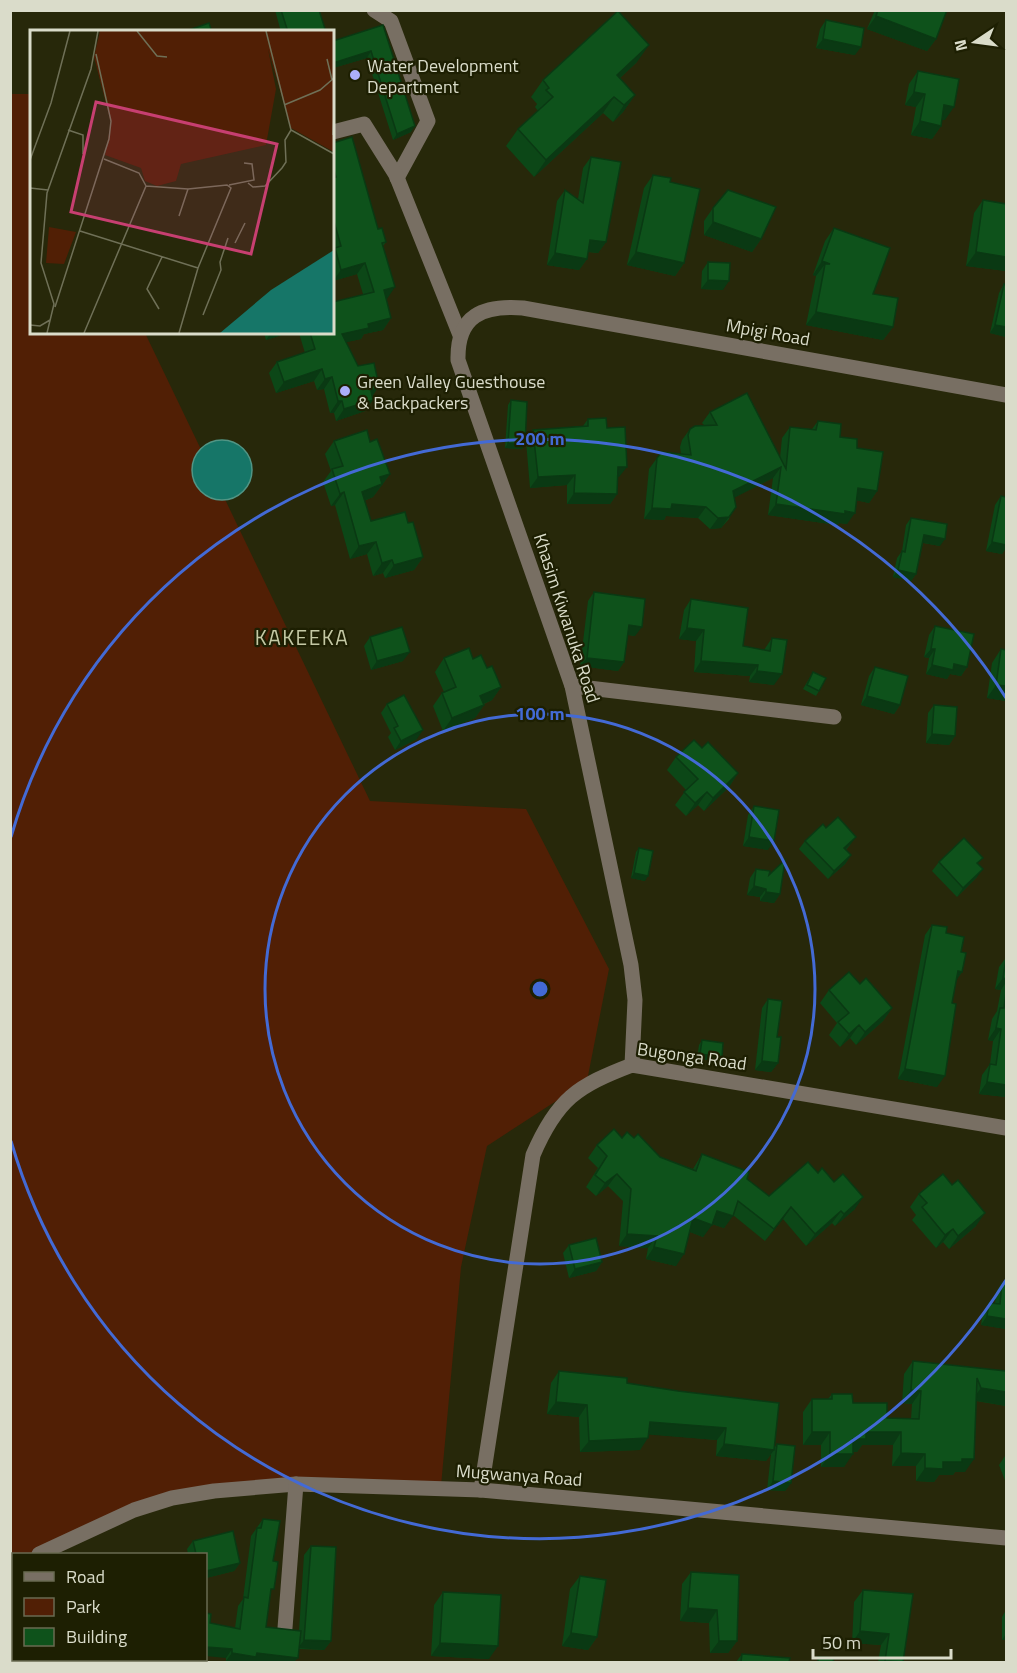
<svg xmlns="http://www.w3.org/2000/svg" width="1017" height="1673" font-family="'Titillium Web',sans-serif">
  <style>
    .green { fill: #511f05 }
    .water { fill: #167668; stroke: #519585; stroke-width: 1.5 }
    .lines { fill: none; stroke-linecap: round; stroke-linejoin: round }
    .minor { stroke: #786f63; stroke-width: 15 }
    .wall { fill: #0c4717 }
    .shaded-wall { fill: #0a3913 }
    .building { fill: #0e521b; stroke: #0a3913; stroke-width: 1.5 }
    .ring { fill: none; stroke: #436ad5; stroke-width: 3 }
    .poi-dot { fill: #abaffb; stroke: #1d1f02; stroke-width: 2 }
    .labels { text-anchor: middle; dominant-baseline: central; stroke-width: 4.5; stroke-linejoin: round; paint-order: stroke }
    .poi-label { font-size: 18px; fill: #dadcca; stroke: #1d1f02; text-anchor: start }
    .street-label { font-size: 18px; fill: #dadcca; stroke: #1d1f02 }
    .quarter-label { font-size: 21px; letter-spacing: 1.5px; fill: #c4c8a4; stroke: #1d1f02 }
    .inset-road { fill: none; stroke: #6f7057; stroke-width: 1.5 }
    .view { fill: #c73f71; fill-opacity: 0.15; stroke: #c73f71; stroke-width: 3 }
    .inset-edge { fill: none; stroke: #dadcca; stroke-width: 3 }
    .centre { fill: #436ad5; stroke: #1d1f02; stroke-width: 3 }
    .ring-label { font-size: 18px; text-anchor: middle; font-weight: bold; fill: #436ad5; stroke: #1d1f02; stroke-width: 4.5; stroke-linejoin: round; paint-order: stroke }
  </style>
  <rect width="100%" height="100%" fill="#27280a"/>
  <polygon class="green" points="10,94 30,94 31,97 32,333 145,333 370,801 526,809 609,969 587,1081 487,1146 461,1267 441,1486 340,1479 150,1499 43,1554 14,1554 13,1570 10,1571"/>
  <circle class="water" cx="222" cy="470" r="30"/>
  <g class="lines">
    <g class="minor">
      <polyline points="374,10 391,21 428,121 397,178"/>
      <polyline points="333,132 364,124 396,175 460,335"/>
      <polyline points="572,686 834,717"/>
      <path d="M632 1065 635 1000 631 965 572 686 458 360C457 315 483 305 523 308L1006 395"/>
      <path d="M481 1490 533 1155C557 1099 577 1086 632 1065L1006 1128"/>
      <polyline points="39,1554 134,1510 172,1498 214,1491 296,1484 481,1490 1006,1538"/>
      <polyline points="10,1568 14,1567"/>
      <polyline points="285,1628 296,1484"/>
    </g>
  </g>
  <g class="wall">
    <polygon points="275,10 319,10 326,32 281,32"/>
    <polygon points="875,10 947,10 936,39 927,51 867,29"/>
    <polygon points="826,20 855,55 816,48 820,29"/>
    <polygon points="383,25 411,132 393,140 367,58 333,68 333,41"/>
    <polygon points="637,62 620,78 635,95 623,112 613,122 603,113 534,177 506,146 518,129 538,111 535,107 537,104 531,97 543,80"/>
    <polygon points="918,71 945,120 942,120 941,126 932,139 911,135 916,107 905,105 909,84"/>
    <polygon points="333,143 386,242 383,246 386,299 391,318 383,330 364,334 361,339 346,342 358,366 379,386 372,396 365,411 336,421 334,413 330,413 324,389 317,390 314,381 276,393 269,373 277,362 305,353 299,333 333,333 363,294 357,274 333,281"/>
    <polygon points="591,157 606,242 598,253 588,252 587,259 579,270 547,265 557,201 565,190 578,199 583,168"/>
    <polygon points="653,175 670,182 684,263 675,276 627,265 644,188"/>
    <polygon points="983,200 1006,204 1006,271 966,266 974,213"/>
    <polygon points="713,208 761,239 752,252 704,235 704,221"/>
    <polygon points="834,228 893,327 883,340 806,325 816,276 813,275 825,241"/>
    <polygon points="708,262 723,290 701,289 702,271"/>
    <polygon points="1004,284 1006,337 990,333 999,293"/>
    <polygon points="264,333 288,333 266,340"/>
    <polygon points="511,400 525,444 522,449 505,448 508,405"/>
    <polygon points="710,412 780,458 782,438 790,427 812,429 818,421 857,448 877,491 869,503 856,500 847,524 839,523 837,525 768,515 773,478 735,497 729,519 721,528 710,529 698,518 666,516 664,520 644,519 649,469 657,458 681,454 680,447 682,440 690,429 704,425 702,423"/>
    <polygon points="588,419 607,428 619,477 617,477 617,494 610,504 567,504 567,485 530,488 526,441 533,430 583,426"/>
    <polygon points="334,441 370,442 390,474 373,497 364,501 371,521 408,523 423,557 414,570 385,578 383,573 373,576 367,554 350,559 335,505 331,506 323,482 331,471 325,454"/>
    <polygon points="1001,496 1006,497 1006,548 1002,554 986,551 995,505"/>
    <polygon points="911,518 940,546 923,543 916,574 911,581 893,577 897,558 902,551 906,525"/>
    <polygon points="594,592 635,636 628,635 624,662 618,671 580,666 588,601"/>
    <polygon points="691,599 743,646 764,650 772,638 774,685 749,682 750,676 694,672 696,641 679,639 684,610"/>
    <polygon points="935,626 967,667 961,676 950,674 947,679 926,674 929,658 924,657 929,635"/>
    <polygon points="370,637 403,661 371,670 364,646"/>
    <polygon points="1006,648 1006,701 987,698 992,663 1001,649 1005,650"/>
    <polygon points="444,658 473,659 487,668 501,687 492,700 484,704 484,705 475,718 443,731 433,706 442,693 444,692 435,672"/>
    <polygon points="875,667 900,705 894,714 861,705 869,676"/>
    <polygon points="813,672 819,691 816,696 803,689"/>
    <polygon points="387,704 417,739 395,750 388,737 391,733 381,713"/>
    <polygon points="934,705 955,736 949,745 926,743 928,713"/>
    <polygon points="702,748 738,773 729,787 704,811 698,805 686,816 675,805 686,790 667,770 676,757"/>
    <polygon points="754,806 768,850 743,846 748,815"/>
    <polygon points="826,828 850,845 846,850 851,855 845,864 828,879 799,849 805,841"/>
    <polygon points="639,848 645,881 631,878 636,852"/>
    <polygon points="939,862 978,864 977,877 957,897 932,871"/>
    <polygon points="756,869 769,875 780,894 774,903 760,901 760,897 747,895 750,878"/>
    <polygon points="932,925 946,933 961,952 962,972 956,980 937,1087 898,1079 925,935"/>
    <polygon points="1006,955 1006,954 1006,1097 979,1094 982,1075 990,1064 993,1041 988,1040 992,1019 997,1011 1001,990 995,989 999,967 1005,959"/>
    <polygon points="860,984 892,1008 883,1021 856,1045 850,1038 840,1047 829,1035 837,1023 820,1003 829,990"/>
    <polygon points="768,999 777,1037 778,1063 771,1072 755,1070 762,1008"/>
    <polygon points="702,1040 722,1057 718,1061 697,1059 699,1045"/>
    <polygon points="622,1138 634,1138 660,1157 693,1169 702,1154 747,1179 769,1196 818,1173 855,1209 835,1226 832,1223 806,1246 783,1219 765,1241 733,1215 724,1228 712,1224 703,1237 690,1232 676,1266 646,1259 648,1248 619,1246 623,1201 608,1186 596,1196 586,1187 598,1168 588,1158 597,1145"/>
    <polygon points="919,1194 976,1226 949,1249 943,1242 936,1248 912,1220 916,1215 910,1207"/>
    <polygon points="569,1245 602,1262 596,1271 569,1278 563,1253"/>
    <polygon points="1002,1283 1006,1329 981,1325 983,1312 989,1303 995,1304 996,1292"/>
    <polygon points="913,1361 1006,1371 1006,1406 976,1401 965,1472 955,1472 953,1475 939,1475 934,1482 916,1481 916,1466 892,1466 893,1445 862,1445 857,1452 853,1452 844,1467 821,1467 821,1445 803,1445 803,1412 812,1399 828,1399 832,1394 887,1418 911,1419 912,1404 902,1403 904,1374"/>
    <polygon points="559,1371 627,1383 774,1448 777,1444 791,1483 785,1491 767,1490 771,1454 766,1461 716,1456 717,1440 648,1434 640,1450 580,1452 579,1417 547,1414 551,1383"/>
    <polygon points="1005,1456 1006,1456 1006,1483 999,1465"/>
    <polygon points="263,1519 273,1561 266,1627 299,1631 304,1555 311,1546 331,1641 324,1650 299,1649 252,1662 226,1661 226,1658 210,1623 235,1628 238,1606 243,1599 251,1536"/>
    <polygon points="193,1541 240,1563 234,1571 206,1578 206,1554 188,1554 187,1549"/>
    <polygon points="691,1572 737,1641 728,1653 710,1653 709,1623 680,1621 682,1584"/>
    <polygon points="580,1576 597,1637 588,1650 562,1646 570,1589"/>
    <polygon points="863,1590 913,1594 903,1662 878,1662 881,1645 852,1643 854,1602"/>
    <polygon points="443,1592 489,1659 431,1656 434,1605"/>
    <polygon points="1006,1610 1006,1640 1002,1640 1002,1617"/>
    <polygon points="742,1654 789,1662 736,1662"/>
  </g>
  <g class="shaded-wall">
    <polygon points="876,16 936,39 927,51 867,29"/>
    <polygon points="823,39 861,47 855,55 816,48"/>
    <polygon points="649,45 637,62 605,92 617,75"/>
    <polygon points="371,51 367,58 333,68 333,63"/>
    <polygon points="914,92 925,94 916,107 905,105"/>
    <polygon points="635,95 623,112 613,122 624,105"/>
    <polygon points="614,97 603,113 534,177 546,160"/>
    <polygon points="944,105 954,107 945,120 935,119"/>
    <polygon points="920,121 941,126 932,139 911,135"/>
    <polygon points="415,126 411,132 393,140 397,134"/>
    <polygon points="713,222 761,239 752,252 704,235"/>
    <polygon points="590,240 606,242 598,253 582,251"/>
    <polygon points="636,252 684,263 675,276 627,265"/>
    <polygon points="976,252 1006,257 1006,271 966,266"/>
    <polygon points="555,253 587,259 579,270 547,265"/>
    <polygon points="822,261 830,264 825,264 816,276 813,275"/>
    <polygon points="365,263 357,274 333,281 341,270"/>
    <polygon points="708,280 729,281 723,290 701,289"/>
    <polygon points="395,287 387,299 376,302 384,290"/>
    <polygon points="816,312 893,327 883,340 806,325"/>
    <polygon points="391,318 383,330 364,334 361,339 334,345 342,334 368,324"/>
    <polygon points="995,325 1006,327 1006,337 990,333"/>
    <polygon points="271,333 288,333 266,340"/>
    <polygon points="322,369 314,381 276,393 284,382"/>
    <polygon points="332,377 324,389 317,390 325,379"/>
    <polygon points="379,386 371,398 371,391"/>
    <polygon points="373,400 365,411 336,421 344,409"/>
    <polygon points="338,401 342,401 334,413 330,413"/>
    <polygon points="508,443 525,444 522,449 505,448"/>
    <polygon points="618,467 627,467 619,477 610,478"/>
    <polygon points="781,467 773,478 726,502 733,491"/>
    <polygon points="390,474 373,497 353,505 362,492 380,477"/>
    <polygon points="575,475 567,485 530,488 538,477"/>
    <polygon points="858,488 877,491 869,503 850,499"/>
    <polygon points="344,492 335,505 331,506 340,494"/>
    <polygon points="574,493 617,494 610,504 567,504"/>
    <polygon points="672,504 706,507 698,518 666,516 664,520 644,519 652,508"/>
    <polygon points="776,504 845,511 855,513 847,524 839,523 837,525 768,515"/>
    <polygon points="736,507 721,528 710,529 718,518"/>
    <polygon points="924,535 945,539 940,546 919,542"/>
    <polygon points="376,542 367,554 350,559 359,546"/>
    <polygon points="992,542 1006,545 1006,548 1002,554 986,551"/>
    <polygon points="423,557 414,570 385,578 394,565"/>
    <polygon points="392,560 383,573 373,576 382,563"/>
    <polygon points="898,570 916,574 911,581 893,577"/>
    <polygon points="629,625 642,627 635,636 623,634"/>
    <polygon points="687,628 704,630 696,641 679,639"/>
    <polygon points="931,649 935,649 929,658 924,657"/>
    <polygon points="410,652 403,661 371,670 377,661"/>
    <polygon points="587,658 624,662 618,671 580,666"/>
    <polygon points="701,661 758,665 750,676 694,672"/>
    <polygon points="954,664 967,667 961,676 950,674 947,679 926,674 932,665"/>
    <polygon points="757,671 782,674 774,685 749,682"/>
    <polygon points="996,685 1006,686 1006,701 987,698"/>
    <polygon points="501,687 492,700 471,709 480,696"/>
    <polygon points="867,696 900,705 894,714 861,705"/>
    <polygon points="484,705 475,718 443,731 452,718"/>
    <polygon points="423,730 417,739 395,750 401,741"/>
    <polygon points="932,734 955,736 949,745 926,743"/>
    <polygon points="738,773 729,787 704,811 713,798"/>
    <polygon points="707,792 698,805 686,816 695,803"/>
    <polygon points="749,837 774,841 768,850 743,846"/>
    <polygon points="856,837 850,845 838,857 844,848"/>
    <polygon points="851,855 845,864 828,879 834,871"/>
    <polygon points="983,869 977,877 957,897 963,888"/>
    <polygon points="634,873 648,876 645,881 631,878"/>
    <polygon points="754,886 766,889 760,897 747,895"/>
    <polygon points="766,892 780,894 774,903 760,901"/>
    <polygon points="958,971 962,972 955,982"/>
    <polygon points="1003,978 1006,979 1006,982 1001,990 995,989"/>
    <polygon points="892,1008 883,1021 856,1045 865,1032"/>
    <polygon points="859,1025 850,1038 840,1047 849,1034"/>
    <polygon points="996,1028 1001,1029 993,1041 988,1040"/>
    <polygon points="700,1054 722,1057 718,1061 697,1059"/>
    <polygon points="762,1061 778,1063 771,1072 755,1070"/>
    <polygon points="905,1069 945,1076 937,1087 898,1079"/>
    <polygon points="987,1082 1006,1085 1006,1097 979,1094"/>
    <polygon points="617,1174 608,1186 596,1196 605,1183"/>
    <polygon points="863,1197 855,1209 835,1226 844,1214"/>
    <polygon points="791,1207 783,1219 765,1241 774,1229"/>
    <polygon points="717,1211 733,1216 724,1228 709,1223"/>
    <polygon points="841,1211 832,1223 806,1246 815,1234"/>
    <polygon points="985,1213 976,1226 949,1249 958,1236"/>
    <polygon points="693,1218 712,1225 703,1237 685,1230"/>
    <polygon points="953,1229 943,1242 936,1248 945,1235"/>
    <polygon points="627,1234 657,1236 648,1248 619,1246"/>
    <polygon points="654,1247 684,1254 676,1266 646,1259"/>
    <polygon points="602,1262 596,1271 569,1278 575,1269"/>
    <polygon points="987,1316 1006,1319 1006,1329 981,1325"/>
    <polygon points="981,1388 1006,1392 1006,1406 972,1400"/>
    <polygon points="911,1390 921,1391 912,1404 902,1403"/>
    <polygon points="556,1402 587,1405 579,1417 547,1414"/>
    <polygon points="650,1422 726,1428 717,1440 642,1434"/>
    <polygon points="812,1432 830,1432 821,1445 803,1445"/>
    <polygon points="866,1432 901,1432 893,1445 862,1445 857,1452 844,1452 853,1439"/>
    <polygon points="648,1438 640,1450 580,1452 589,1441"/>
    <polygon points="724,1444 774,1450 766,1461 716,1456"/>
    <polygon points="901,1453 925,1454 916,1466 892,1466"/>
    <polygon points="830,1454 853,1454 844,1467 821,1467"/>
    <polygon points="962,1459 974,1459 965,1472 955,1472 953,1475 939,1475 934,1482 916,1481 925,1468 943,1462"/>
    <polygon points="773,1481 791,1483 785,1491 767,1490"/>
    <polygon points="240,1563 234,1571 206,1578 206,1571"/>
    <polygon points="688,1608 717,1610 709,1623 680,1621"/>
    <rect x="10" y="1628" width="4" height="10"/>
    <polygon points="860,1631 889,1634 881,1645 852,1643"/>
    <polygon points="571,1633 597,1637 588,1650 562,1646"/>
    <polygon points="1006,1634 1006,1640 1002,1640"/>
    <polygon points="304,1640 331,1641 324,1650 298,1648"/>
    <polygon points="719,1641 737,1641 728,1653 710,1653"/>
    <polygon points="440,1643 498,1646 489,1659 431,1656"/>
    <polygon points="206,1647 232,1649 226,1658 206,1656"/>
    <polygon points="232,1653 257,1653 298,1658 294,1662 232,1662 226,1661"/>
  </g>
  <g class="building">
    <polygon points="281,10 319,10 326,32 288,32"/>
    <polygon points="878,10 947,10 936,39 876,16"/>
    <polygon points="618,11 649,45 617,75 635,95 624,105 614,97 546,160 518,129 553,97 546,90 549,88 543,80"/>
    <polygon points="826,20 864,28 861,47 823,39"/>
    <polygon points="209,23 212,32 183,32"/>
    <polygon points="383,25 415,126 397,134 371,51 333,63 333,41"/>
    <polygon points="918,71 959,79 954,107 944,105 941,126 920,121 925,94 914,92"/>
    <polygon points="352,137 378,229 382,228 386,242 382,243 395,287 384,290 391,318 368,324 369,328 342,334 358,366 374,363 379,386 371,391 373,400 344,409 342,401 338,401 332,377 325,379 322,369 284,382 277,362 315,349 310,333 333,333 333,302 374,292 365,263 341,270 335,248 341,246 333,218 333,178 336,177 333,167 333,143"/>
    <polygon points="591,157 621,162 606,242 590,240 587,259 555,253 565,190 583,203"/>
    <polygon points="653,175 671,178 670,182 700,189 684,263 636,252"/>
    <polygon points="728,190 776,207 761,239 713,222 713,208"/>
    <polygon points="983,200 1006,204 1006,257 976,252"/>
    <polygon points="834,228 890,248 873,294 898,298 893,327 816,312 825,264 830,264 822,261"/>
    <polygon points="708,262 730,263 729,281 708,280"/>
    <polygon points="1004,284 1006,285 1006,327 995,325"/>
    <polygon points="747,393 786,469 790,427 816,430 818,421 841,424 840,437 857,439 857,448 883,452 877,491 858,488 855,513 845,511 845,514 776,504 781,467 733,491 736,507 729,517 718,518 706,507 672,504 671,509 652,508 657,458 662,452 691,455 688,435 690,429 695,426 717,425 710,412"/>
    <polygon points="511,400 527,402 525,444 508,443"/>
    <polygon points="606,418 607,428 625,427 627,467 618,467 617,494 574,493 575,475 538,477 533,430 588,426 588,419"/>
    <polygon points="367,430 370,442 377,439 390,474 380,477 382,484 362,492 371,521 405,512 408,523 413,522 423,557 394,565 392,560 382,563 376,542 359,546 344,492 340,494 332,469 343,466 334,441"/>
    <polygon points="1001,496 1006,497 1006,545 992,542"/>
    <polygon points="911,518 947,524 945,539 924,535 916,574 898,570 902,551 905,552"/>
    <polygon points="594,592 645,599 642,627 629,625 624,662 587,658"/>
    <polygon points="691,599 748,608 743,646 770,651 772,638 787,640 782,674 757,671 758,665 701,661 704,630 687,628"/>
    <polygon points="935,626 974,634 967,667 954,664 953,670 932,665 935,649 931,649"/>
    <polygon points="402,627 410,652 377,661 370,637"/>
    <polygon points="469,648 473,659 481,655 487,668 492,666 501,687 480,696 484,705 452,718 442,693 456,687 444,658"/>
    <polygon points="1001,649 1006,650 1006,686 996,685"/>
    <polygon points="875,667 908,676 900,705 867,696"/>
    <polygon points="813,672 826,678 819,691 807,685"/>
    <polygon points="404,695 423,730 401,741 394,728 398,726 387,704"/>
    <polygon points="934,705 957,707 955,736 932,734"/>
    <polygon points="694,740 702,748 708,742 738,773 713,798 707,792 695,803 684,792 698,779 676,757"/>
    <polygon points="754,806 779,810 774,841 749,837"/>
    <polygon points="838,817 856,837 844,848 851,855 834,871 805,841 823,824 826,828"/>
    <polygon points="964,838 983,858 977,863 983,869 963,888 939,862"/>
    <polygon points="639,848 653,851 648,876 634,873"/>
    <polygon points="785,860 780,894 766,892 766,889 754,886 756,869 770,871 769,875"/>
    <polygon points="932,925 947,927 946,933 964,937 961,952 966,953 962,972 958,971 952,1003 956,1004 945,1076 905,1069"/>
    <polygon points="1006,959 1006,979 1003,978"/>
    <polygon points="849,972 860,984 866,978 892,1008 865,1032 859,1025 849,1034 838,1022 849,1013 829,990"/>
    <polygon points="1006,993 1006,1085 987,1082 990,1064 996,1065 1001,1029 996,1028 1000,1008 1004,1008"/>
    <polygon points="768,999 782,1001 777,1037 781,1037 778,1063 762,1061"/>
    <polygon points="702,1040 723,1043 722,1057 700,1054"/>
    <polygon points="614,1129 622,1138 627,1132 634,1138 638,1134 660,1157 696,1171 702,1154 749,1172 747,1179 769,1196 808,1162 818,1173 822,1168 834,1182 843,1174 863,1197 844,1214 841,1211 815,1234 791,1207 774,1229 738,1201 733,1216 717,1211 712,1225 693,1218 684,1254 654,1247 657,1236 627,1234 631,1189 617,1174 605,1183 595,1175 607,1156 597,1145"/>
    <polygon points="943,1174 952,1185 958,1180 985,1213 958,1236 953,1229 945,1235 922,1207 927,1203 919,1194"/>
    <polygon points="596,1238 602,1262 575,1269 569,1245"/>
    <polygon points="1002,1283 1006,1284 1006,1319 987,1316 989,1303 1000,1304"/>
    <polygon points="913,1361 1006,1371 1006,1392 981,1388 977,1378 974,1459 962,1459 962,1462 943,1462 943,1469 925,1468 925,1454 901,1453 901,1432 866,1432 866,1439 853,1439 853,1454 830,1454 830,1432 812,1432 812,1399 832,1399 832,1394 852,1394 853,1403 887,1403 887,1418 919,1419 921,1391 911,1390"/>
    <polygon points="559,1371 627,1378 627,1383 678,1391 779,1403 774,1450 724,1444 726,1428 650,1422 648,1438 589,1441 587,1405 556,1402"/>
    <polygon points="777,1444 795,1446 791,1483 773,1481"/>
    <polygon points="263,1519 280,1521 273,1561 278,1562 274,1589 271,1589 266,1627 301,1631 298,1658 257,1653 256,1657 232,1653 232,1649 206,1647 206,1613 211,1614 210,1623 240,1629 244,1597 248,1598 257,1528 261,1528"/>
    <polygon points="233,1531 240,1563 206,1571 206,1554 196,1554 193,1541"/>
    <polygon points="311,1546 336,1547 331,1641 304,1640"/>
    <polygon points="691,1572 739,1575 737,1641 719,1641 717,1610 688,1608"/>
    <polygon points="580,1576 606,1580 597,1637 571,1633"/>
    <polygon points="863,1590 913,1594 903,1662 885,1661 889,1634 860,1631"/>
    <polygon points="443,1592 501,1595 498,1646 440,1643"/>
    <rect x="10" y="1603" width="4" height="25"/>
    <polygon points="742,1654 790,1658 789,1662 741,1662"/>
    <polygon points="818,1657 834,1658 833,1662 818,1662"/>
  </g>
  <g class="ring">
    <circle cx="540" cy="989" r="275"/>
    <path d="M1006 1280A550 550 0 0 1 11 1141M11 837A550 550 0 0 1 1006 698"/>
  </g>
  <g class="poi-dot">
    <circle cx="355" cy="75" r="6"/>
    <circle cx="345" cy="391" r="6"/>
  </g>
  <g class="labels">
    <g class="poi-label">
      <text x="367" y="65">Water Development<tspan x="367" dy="21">Department</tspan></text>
      <text x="357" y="381">Green Valley Guesthouse<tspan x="357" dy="21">&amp; Backpackers</tspan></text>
    </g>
    <g class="street-label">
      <text transform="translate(768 332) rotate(10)">Mpigi Road</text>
      <text transform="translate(567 618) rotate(72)">Khasim Kiwanuka Road</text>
      <text transform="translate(692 1056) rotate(8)">Bugonga Road</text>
      <text transform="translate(519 1475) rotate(4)">Mugwanya Road</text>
    </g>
    <g class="quarter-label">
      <text x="302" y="637">KAKEEKA</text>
    </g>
  </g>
  <g transform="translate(30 30)">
    <rect width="304" height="304" fill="#27280a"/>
    <path d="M70 1H304V122L261 98 238 19 246 59 236 115 151 134 146 151 127 156 115 151 111 138 75 125 81 93 64 27ZM19 197 46 202 34 234 16 233Z" fill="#511f05"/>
    <path d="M304 220V303H190L241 260Z" fill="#167668"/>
    <path class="inset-road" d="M107 1 127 26 137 27M236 1 261 100 304 124M297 29 302 50M254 75 290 60 304 48M38 100 53 105V124M303 105 304 82M0 130 21 73 40 1M218 153 223 157 235 156 252 138 256 132 255 110 261 100M199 155 224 150 222 134 214 133M116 156 158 159 197 155 201 158 168 238 149 303M0 158 18 160M149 186 158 159M50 201 168 238M205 213 215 193M25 277 79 109 81 91 66 24M129 279 117 259 132 227M173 285 191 240 190 232 198 208M0 295 10 296 20 290M17 303 24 274 11 233 17 163 61 39 68 1M54 303 116 156 109 143 74 129"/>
    <path class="view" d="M66 72 247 114 221 224 41 182Z"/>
    <rect width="304" height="304" class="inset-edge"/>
  </g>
  <circle cx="540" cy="989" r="9" class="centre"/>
  <g class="ring-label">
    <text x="540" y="445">200 m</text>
    <text x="540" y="720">100 m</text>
  </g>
  <rect width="1017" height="1673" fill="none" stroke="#dadcca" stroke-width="24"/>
  <rect x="12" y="1553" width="195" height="108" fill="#1d1f02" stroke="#696b52" stroke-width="1.5"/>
  <rect x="24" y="1572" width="30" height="9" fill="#786f63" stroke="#696b52" stroke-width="1.5"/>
  <text x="66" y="1583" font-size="18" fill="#dadcca">Road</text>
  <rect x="24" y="1598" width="30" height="18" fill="#511f05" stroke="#696b52" stroke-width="1.5"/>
  <text x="66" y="1613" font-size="18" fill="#dadcca">Park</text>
  <rect x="24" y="1628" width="30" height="18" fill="#0e521b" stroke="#696b52" stroke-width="1.5"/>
  <text x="66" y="1643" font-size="18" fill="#dadcca">Building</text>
  <g transform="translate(975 42) rotate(257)" stroke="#1d1f02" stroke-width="4.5" paint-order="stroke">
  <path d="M0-4.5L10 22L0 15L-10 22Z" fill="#dadcca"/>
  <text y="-9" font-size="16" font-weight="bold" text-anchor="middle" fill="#dadcca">N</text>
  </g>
  <path d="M813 1649v9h138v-9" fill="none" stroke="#dadcca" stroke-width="3"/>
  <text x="822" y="1649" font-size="18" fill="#dadcca" stroke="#1d1f02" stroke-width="4.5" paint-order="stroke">50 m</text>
</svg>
